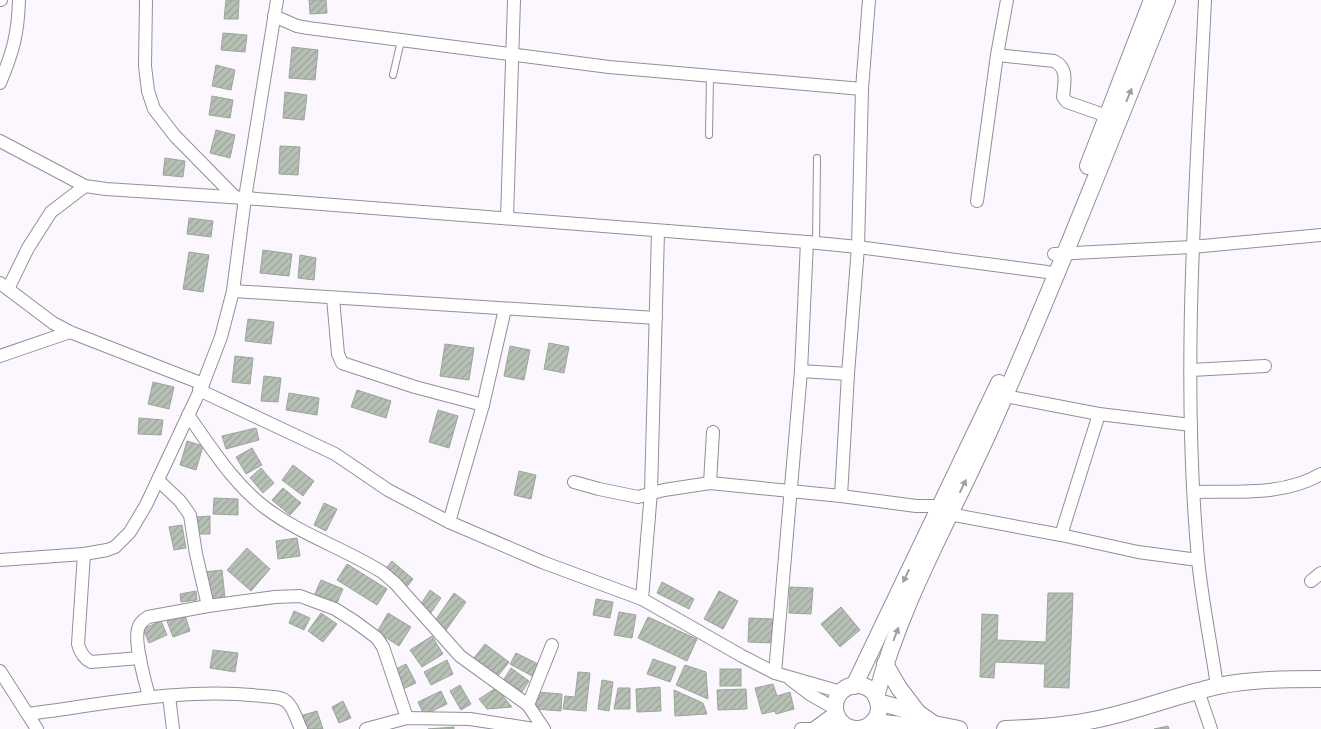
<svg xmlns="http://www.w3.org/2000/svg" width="1321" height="729" font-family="Karla,sans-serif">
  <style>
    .building { fill: url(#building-hatch); stroke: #9ca59a }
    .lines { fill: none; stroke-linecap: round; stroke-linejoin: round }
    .service-casing { stroke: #958d99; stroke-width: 8 }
    .minor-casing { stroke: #958d99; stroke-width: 14 }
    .tertiary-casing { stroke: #958d99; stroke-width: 18 }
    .service { stroke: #fff; stroke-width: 6 }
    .minor { stroke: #fff; stroke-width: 12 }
    .tertiary { stroke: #fff; stroke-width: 16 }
    .oneway { fill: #a19fa1 }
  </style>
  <defs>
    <pattern id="building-hatch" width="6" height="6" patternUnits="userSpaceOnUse" patternTransform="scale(1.25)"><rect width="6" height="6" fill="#b6c0b4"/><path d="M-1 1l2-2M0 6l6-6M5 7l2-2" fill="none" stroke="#9ca49a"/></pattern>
  </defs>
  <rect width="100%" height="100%" fill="#fcf7ff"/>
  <g class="building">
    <polygon points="226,0 239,0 238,19 224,19"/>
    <polygon points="309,0 326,0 327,13 310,14"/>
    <polygon points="223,33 247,35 245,52 221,50"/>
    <polygon points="292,47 318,50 315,80 289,78"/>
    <polygon points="216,65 235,70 231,90 212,86"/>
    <polygon points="285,92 307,95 304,120 283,118"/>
    <polygon points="212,96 233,100 230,118 209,115"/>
    <polygon points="216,130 235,135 230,158 210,153"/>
    <polygon points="280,146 300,147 298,175 279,174"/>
    <polygon points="165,158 185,161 183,177 163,175"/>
    <polygon points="189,218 213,221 211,237 187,234"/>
    <polygon points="263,250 292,254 289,276 260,273"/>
    <polygon points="189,252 209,255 203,292 183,289"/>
    <polygon points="300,255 316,258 314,280 298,278"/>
    <polygon points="248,319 274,322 271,344 245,341"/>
    <polygon points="549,343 569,347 564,373 544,369"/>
    <polygon points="445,344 474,348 469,380 440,376"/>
    <polygon points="510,346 530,350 524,380 504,376"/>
    <polygon points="235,356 253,358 250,384 232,382"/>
    <polygon points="264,376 281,378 278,402 261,401"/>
    <polygon points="153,382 174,387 169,409 148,404"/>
    <polygon points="357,390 391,401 386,418 351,407"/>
    <polygon points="289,393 319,398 317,415 286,410"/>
    <polygon points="438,410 458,416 449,448 429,442"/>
    <polygon points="139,418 163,420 161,435 138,434"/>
    <polygon points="256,428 259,440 226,449 222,436"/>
    <polygon points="187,441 203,446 196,470 180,465"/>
    <polygon points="252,448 262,465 246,474 236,457"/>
    <polygon points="293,465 314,481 303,496 282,480"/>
    <polygon points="261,468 274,483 263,493 250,478"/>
    <polygon points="519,471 536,475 531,499 514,495"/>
    <polygon points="283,488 301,503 290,515 272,500"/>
    <polygon points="214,498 238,499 238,515 213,514"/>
    <polygon points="324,503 337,509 326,531 314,525"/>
    <polygon points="210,516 210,534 196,534 196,517"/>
    <polygon points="182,525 186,548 174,550 169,527"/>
    <polygon points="297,538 300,556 278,559 276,541"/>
    <polygon points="247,548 270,569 251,591 227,570"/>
    <polygon points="392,561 413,579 405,589 383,572"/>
    <polygon points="347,564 387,589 377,605 337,580"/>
    <polygon points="222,570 225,598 208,600 204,572"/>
    <polygon points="321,580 343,589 336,605 314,596"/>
    <polygon points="662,582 694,599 689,609 657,593"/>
    <polygon points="790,587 813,588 811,614 789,613"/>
    <polygon points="430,590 441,598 430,614 419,607"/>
    <polygon points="196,591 197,600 181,602 180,594"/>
    <polygon points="719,591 738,601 723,629 704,619"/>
    <polygon points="454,593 466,602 444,633 432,625"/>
    <polygon points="1048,593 1073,593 1069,688 1044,687 1045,664 995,662 994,678 980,677 982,614 998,615 997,640 1046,642"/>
    <polygon points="596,599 613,602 610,618 593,615"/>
    <polygon points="841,607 860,630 840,647 821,624"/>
    <polygon points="294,611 310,618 304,630 289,623"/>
    <polygon points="619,612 636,615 632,638 614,635"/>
    <polygon points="321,613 337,624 323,642 308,631"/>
    <polygon points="388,613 411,627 399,646 377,632"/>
    <polygon points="185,615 190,631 173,637 167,621"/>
    <polygon points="648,617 697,639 687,661 638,638"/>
    <polygon points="749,618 773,619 772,643 748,642"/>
    <polygon points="161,621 167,635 149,643 143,629"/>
    <polygon points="432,636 443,654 422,667 410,650"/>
    <polygon points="485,644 509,662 498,676 474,658"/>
    <polygon points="213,650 238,653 235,672 210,668"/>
    <polygon points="516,653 538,664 532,676 510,664"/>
    <polygon points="653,659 676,667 670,682 647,674"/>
    <polygon points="447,660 453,674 431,685 424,672"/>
    <polygon points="406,664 416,683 403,689 394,670"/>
    <polygon points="685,665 706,672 708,699 676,685"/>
    <polygon points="511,668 529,681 522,692 504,679"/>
    <rect x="720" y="669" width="21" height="17"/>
    <polygon points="578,672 590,673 586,711 563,709 565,696 575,697"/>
    <polygon points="602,680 613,682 609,711 598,709"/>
    <polygon points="773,684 777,696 790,692 794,709 776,714 775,711 762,714 755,688"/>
    <polygon points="460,685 471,704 461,710 450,691"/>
    <polygon points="660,687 661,711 637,712 636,689"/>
    <polygon points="496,688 512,707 487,709 479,699"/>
    <polygon points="618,688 630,688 630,709 614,709"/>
    <polygon points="746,689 747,709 718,710 717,690"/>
    <polygon points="674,690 703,703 707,714 675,716"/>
    <polygon points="441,691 447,704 424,715 418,702"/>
    <polygon points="537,692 562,694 561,711 536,709"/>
    <polygon points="343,701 351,718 339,723 332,707"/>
    <polygon points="317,711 323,729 304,729 300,716"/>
    <polygon points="1168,726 1169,729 1154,729"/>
    <polygon points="454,727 454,729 428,729"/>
  </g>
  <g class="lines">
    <defs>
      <g id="service">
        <polyline points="393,75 401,41"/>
        <polyline points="709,135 710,77"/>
        <polyline points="816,243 817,158"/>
      </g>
      <g id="minor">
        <polyline points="0,0 1,0"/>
        <polyline points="146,0 145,66 148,91 154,109 175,136 235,197"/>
        <path d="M1205 0C1196 186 1181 373 1198 559 1202 601 1211 644 1217 686"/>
        <polyline points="274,16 297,26 308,28 609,67 862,89"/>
        <path d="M997 55 1054 61C1069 68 1064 84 1063 97L1067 102 1107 116"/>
        <path d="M0 83C13 52 18 34 19 0"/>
        <polyline points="0,141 85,186"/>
        <polyline points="977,201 997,55 1007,0"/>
        <polyline points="507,218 514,0"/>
        <polyline points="1054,254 1192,247 1321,235"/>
        <polyline points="0,283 53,323 70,332 203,384"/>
        <polyline points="8,289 28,248 51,212 85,186 106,189 245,198 807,242 858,247 1047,272 1057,275"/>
        <polyline points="233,291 656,318"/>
        <polyline points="333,298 338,354 342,363 415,387 483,405"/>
        <polyline points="0,356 70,332"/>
        <polyline points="1191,370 1265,366"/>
        <polyline points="801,371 848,374"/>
        <polyline points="199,390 335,454 388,490 449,522 542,562 642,599 742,656 775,673 841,692"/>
        <polyline points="1005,396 1099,414 1191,425"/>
        <path d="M188 415C211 447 234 485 267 509 302 535 345 549 382 572L395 583 460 656 528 705 544 729"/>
        <polyline points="158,480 180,501 190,515 196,554 208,606"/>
        <polyline points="574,482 599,489 638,497 664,490 710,483 841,496 916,506 940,506"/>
        <polyline points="710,483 713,432"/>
        <path d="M1194 492C1236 491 1284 496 1321 474"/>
        <polyline points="841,496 848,374 858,247 862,89 869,0"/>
        <polyline points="949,514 1061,535 1138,552 1198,560"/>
        <polyline points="449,522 483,405 505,309"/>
        <polyline points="1061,535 1099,414"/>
        <path d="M84 554 78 644C80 652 83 658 91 662L140 658"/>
        <polyline points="0,560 84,554 107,550 115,547 130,532 146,505 203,384 221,337 233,291 245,198 277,0"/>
        <polyline points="1311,581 1321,573"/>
        <polyline points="642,599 651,492 658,232"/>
        <polyline points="0,671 37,729"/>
        <polyline points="775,673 801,371 807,242"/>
        <polyline points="791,680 811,695 836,709"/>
        <polyline points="1198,691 1211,729"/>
        <polyline points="169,696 173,729"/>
        <path d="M149 697C145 680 134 645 138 629 139 624 143 620 148 617L208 606 275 597 300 596 335 609 354 621 377 638 383 647 407 718"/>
        <polyline points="528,705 552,645"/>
        <path d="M28 714C105 704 184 687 262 696 270 697 281 696 287 702 294 708 297 721 301 729"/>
        <polyline points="814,728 836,712"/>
        <polyline points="366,729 407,718 470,719 534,729"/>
        <polyline points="801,729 828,729 843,724"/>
      </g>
      <g id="tertiary">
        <polyline points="1088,166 1152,0"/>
        <polyline points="885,664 899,688 918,713"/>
        <circle cx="857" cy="707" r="22"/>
        <polyline points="854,686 999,383"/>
        <path d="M876 697C901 601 952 515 992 425 1054 285 1110 142 1167 0"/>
        <polyline points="878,702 918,713 934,724"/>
        <polyline points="873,722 912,726 934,724 959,729"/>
        <path d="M1005 729C1041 728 1077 725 1111 716 1147 707 1182 694 1218 686 1252 679 1287 679 1321 679"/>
      </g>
    </defs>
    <use href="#service" class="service-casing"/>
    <use href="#minor" class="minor-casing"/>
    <use href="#tertiary" class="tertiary-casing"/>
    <use href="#service" class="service"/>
    <use href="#minor" class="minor"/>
    <use href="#tertiary" class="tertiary"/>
  </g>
  <defs><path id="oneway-solid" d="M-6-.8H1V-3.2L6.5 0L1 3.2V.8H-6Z" transform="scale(1.25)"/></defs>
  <g class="oneway">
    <use href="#oneway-solid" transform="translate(1129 95) rotate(-68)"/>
    <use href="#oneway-solid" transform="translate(963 486) rotate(-64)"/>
    <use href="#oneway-solid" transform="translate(906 576) rotate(115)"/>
    <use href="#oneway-solid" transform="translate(896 634) rotate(-69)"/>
  </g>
</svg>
